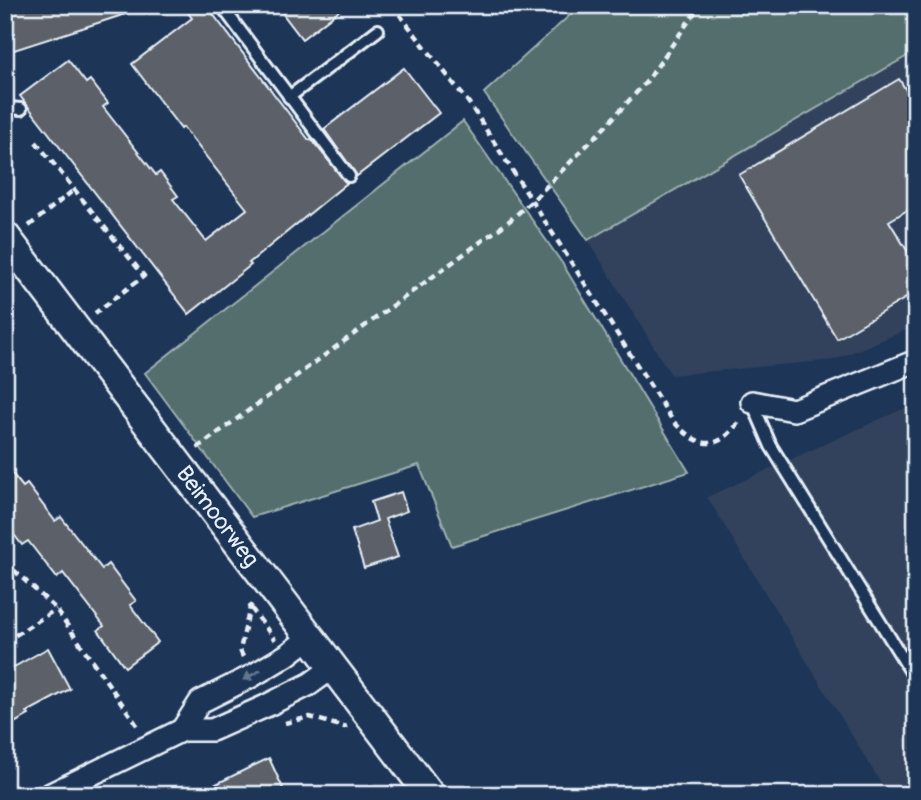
<svg xmlns="http://www.w3.org/2000/svg" width="921" height="800" font-family="Pangolin,sans-serif">
  <style>
    .built { fill: #30425c }
    .green { fill: #536e6c; stroke: #9eb0b2; stroke-width: 2 }
    .building { fill: #5c6067; stroke: #e8f1f8; stroke-width: 2 }
    .lines { fill: none; stroke-linecap: round; stroke-linejoin: round }
    .lane-casing { stroke: #e8f1f8; stroke-width: 16 }
    .street-casing { stroke: #e8f1f8; stroke-width: 26 }
    .secondary-casing { stroke: #e8f1f8; stroke-width: 33 }
    .path { stroke: #e8f1f8; stroke-width: 4.5; stroke-dasharray: 7 5; stroke-linecap: butt }
    .lane { stroke: #1d3557; stroke-width: 10 }
    .street { stroke: #1d3557; stroke-width: 21 }
    .secondary { stroke: #1d3557; stroke-width: 28 }
    .oneway { fill: #64778f }
    .labels { text-anchor: middle; dominant-baseline: central; stroke-width: 6; stroke-linejoin: round; paint-order: stroke }
    .street-label { font-size: 23px; fill: #e8f1f8; stroke: #1d3557 }
  </style>
  <rect width="100%" height="100%" fill="#1d3557"/>
  <filter id="ink" filterUnits="userSpaceOnUse"><feTurbulence type="fractalNoise" baseFrequency=".0143" numOctaves="2"/><feDisplacementMap in="SourceGraphic" scale="14" xChannelSelector="R" yChannelSelector="G"/><feConvolveMatrix kernelMatrix="1 2 1 2 8 2 1 2 1" color-interpolation-filters="sRGB"/></filter>
  <g filter="url(#ink)">
    <g class="built">
      <polygon points="916,51 916,326 834,360 671,375 588,240"/>
      <polygon points="916,403 916,795 888,795 707,497"/>
    </g>
    <g class="green">
      <polygon points="581,5 916,5 916,51 588,240 484,93"/>
      <polygon points="463,121 562,263 689,472 452,546 419,465 252,517 145,373"/>
    </g>
    <g class="building">
      <polygon points="5,5 140,5 141,9 5,53"/>
      <polygon points="182,5 206,5 309,140 311,139 347,183 249,263 251,265 189,314 20,96 68,60 86,83 90,80 108,103 103,107 156,175 160,172 178,196 173,199 206,241 247,209 183,127 181,129 132,64 192,18"/>
      <polygon points="276,5 346,5 302,39"/>
      <polygon points="404,68 439,113 357,176 324,129"/>
      <polygon points="899,79 916,106 916,205 889,221 916,265 916,292 837,339 739,175"/>
      <polygon points="5,465 23,487 27,484 55,521 61,517 102,569 108,564 136,601 130,605 158,642 125,667 98,630 104,626 63,573 57,578 28,541 22,545 5,523"/>
      <polygon points="401,492 407,511 385,519 398,557 364,568 352,530 377,521 371,502"/>
      <polygon points="48,648 70,689 27,712 29,715 5,728 5,672"/>
      <polygon points="269,758 286,795 194,795"/>
    </g>
    <g class="lines">
      <defs>
        <g id="lane">
          <polyline points="221,5 349,176"/>
          <polyline points="289,97 378,30"/>
          <polyline points="5,104 10,108 21,109"/>
          <polyline points="752,402 771,446 916,680"/>
        </g>
        <g id="street">
          <polyline points="752,402 794,410 916,361"/>
          <polyline points="182,730 200,702 252,676 287,655 309,638"/>
          <polyline points="49,795 182,730 212,730 266,706 310,684 332,668"/>
        </g>
        <g id="secondary">
          <path id="s1" d="M5 236 430 795"/>
        </g>
      </defs>
      <use href="#lane" class="lane-casing"/>
      <use href="#street" class="street-casing"/>
      <use href="#secondary" class="secondary-casing"/>
      <g class="path">
        <path d="M392 5 469 103 673 421C698 448 718 453 740 420"/>
        <polyline points="36,142 144,276 95,313"/>
        <polyline points="29,226 75,189"/>
        <polyline points="197,448 508,222 532,201 604,128 647,81 700,5"/>
        <polyline points="5,562 56,609 139,728"/>
        <polyline points="251,608 275,640"/>
        <polyline points="5,642 56,609"/>
        <polyline points="243,657 240,650 250,607 255,603"/>
        <polyline points="285,723 310,717 344,727 347,726"/>
      </g>
      <use href="#lane" class="lane"/>
      <use href="#street" class="street"/>
      <use href="#secondary" class="secondary"/>
    </g>
    <defs><path id="oneway-solid" d="M-6-.8H1V-3.2L6.5 0L1 3.2V.8H-6Z" transform="scale(1.75)"/></defs>
    <use class="oneway" href="#oneway-solid" transform="translate(252 675) rotate(151)"/>
  </g>
  <g class="labels">
    <g class="street-label">
      <text stroke="none"><textPath href="#s1" startOffset="352">Beimoorweg</textPath></text>
    </g>
  </g>
  <rect width="921" height="800" fill="none" stroke="#1d3557" stroke-width="28"/>
  <rect x="14" y="14" width="893" height="772" fill="none" stroke="#e8f1f8" stroke-width="2.5" filter="url(#ink)"/>
</svg>
